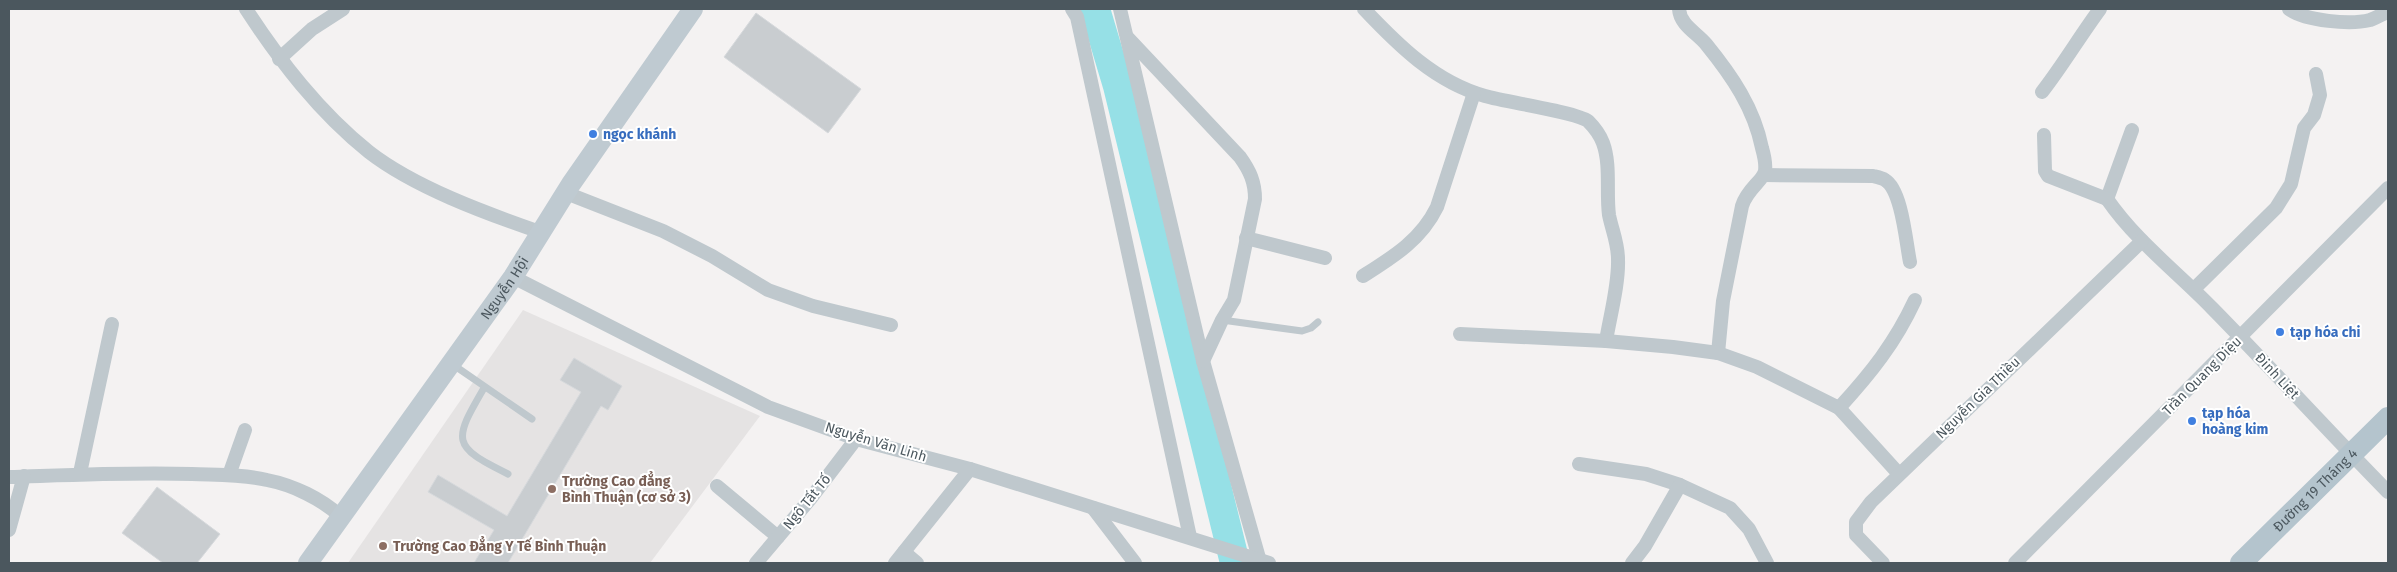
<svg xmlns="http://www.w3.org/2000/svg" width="2397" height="572" font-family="'Fira Sans',sans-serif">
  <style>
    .education { fill: #e5e3e3 }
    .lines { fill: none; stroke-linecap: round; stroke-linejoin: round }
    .river { stroke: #96e0e6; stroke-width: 30 }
    .building { fill: #c9cdd0; stroke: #d6d9dc }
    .lane { stroke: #bfc8cd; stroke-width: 7 }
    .street { stroke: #bfc8cd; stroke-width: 14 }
    .secondary { stroke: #bfcad1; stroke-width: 20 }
    .primary { stroke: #b4c4cd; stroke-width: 22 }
    .shop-dot { fill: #3f7fe0; stroke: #fff; stroke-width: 2 }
    .education-dot { fill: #8d6e63; stroke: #fff; stroke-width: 2 }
    .labels { text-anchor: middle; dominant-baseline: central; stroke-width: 4; stroke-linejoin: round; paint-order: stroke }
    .shop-label { font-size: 14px; font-weight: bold; fill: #366cbe; stroke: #fff; text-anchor: start }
    .street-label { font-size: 14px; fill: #4b575e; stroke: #fff }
    .education-label { font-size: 14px; font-weight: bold; fill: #785e54; stroke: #fff; text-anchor: start }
  </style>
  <rect width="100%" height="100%" fill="#f4f2f2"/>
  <polygon class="education" points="523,310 760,416 650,563 348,563"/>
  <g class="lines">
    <polyline class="river" points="1095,9 1118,86 1235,563"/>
  </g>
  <g class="building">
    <polygon points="756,13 861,89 828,133 724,57"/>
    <polygon points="574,358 622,386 608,410 601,406 508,563 474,563 494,530 428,492 438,475 507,516 581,392 560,380"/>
    <polygon points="157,487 220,534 197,563 163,563 122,533"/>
  </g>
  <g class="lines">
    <g class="lane">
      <polyline points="1222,320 1302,331 1311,328 1318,322"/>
      <polyline points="452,364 532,419"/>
      <path d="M484 388C453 441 451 446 508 474"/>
    </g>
    <g class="street">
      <path d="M246 9C280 61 319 112 369 152 414 187 485 213 540 232"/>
      <polyline points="1072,9 1077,17 1190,537"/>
      <polyline points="1120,9 1203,361 1259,558"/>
      <path d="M1364 9C1398 45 1435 82 1485 96 1505 102 1576 112 1588 121 1594 127 1600 135 1603 143 1611 165 1606 192 1609 215 1612 230 1618 243 1618 259 1619 284 1610 316 1606 341"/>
      <path d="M1679 9C1680 25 1697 33 1706 44 1732 76 1754 108 1762 148 1764 155 1766 164 1765 171 1763 181 1747 189 1742 206L1723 301 1718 353"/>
      <path d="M2289 9C2306 21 2350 25 2370 20 2376 18 2382 14 2388 12"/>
      <path d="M1128 38 1240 157C1250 171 1255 182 1255 199L1234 300 1222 320 1203 361"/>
      <polyline points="279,59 312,29 343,9"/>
      <path d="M2042 92C2063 65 2080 36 2100 9"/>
      <path d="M2132 130 2107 199C2136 241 2177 272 2212 308 2272 369 2329 432 2388 492"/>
      <polyline points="2044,135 2045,171 2048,176 2107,199"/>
      <path d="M1764 175 1873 176C1877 177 1882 178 1885 180 1902 190 1906 243 1910 262"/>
      <polyline points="566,193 663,231 712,256 768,290 813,306 891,325"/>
      <polyline points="1246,238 1325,258"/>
      <path d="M1363 276C1393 257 1421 240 1437 207L1474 93"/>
      <polyline points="513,277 768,407 856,439 970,469 1269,563"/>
      <polyline points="2194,289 2276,208 2291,184 2304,128 2314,115 2320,95 2316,74"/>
      <polyline points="1460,334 1606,341 1673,347 1718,353 1757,367 1839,408 1899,474"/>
      <path d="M1839 408C1871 373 1895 343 1915 300"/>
      <polyline points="1579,464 1646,474 1680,485 1730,508 1749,529 1767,563"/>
      <polyline points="80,473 112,324"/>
      <polyline points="229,475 245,430"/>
      <path d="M9 477C70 475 130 472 192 474 217 475 242 474 267 480 293 485 322 499 341 517"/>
      <polyline points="717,486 778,537"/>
      <polyline points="1093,508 1135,563"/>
      <polyline points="9,530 24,476"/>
      <polyline points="904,552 917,563"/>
      <polyline points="756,563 811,498 856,439"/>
      <polyline points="895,563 970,469"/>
      <polyline points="1632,563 1645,546 1680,485"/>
      <polyline points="1883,563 1856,535 1856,522 1871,502 2142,241"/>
      <polyline points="2015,563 2388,188"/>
    </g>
    <path class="secondary" id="s1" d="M308 563 513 277 571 184 693 9"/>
    <path class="primary" id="s2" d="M2241 563 2388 418"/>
  </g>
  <g class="shop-dot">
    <circle cx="593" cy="134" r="5"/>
    <circle cx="2280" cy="332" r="5"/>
    <circle cx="2192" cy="421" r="5"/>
  </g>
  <g class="education-dot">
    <circle cx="552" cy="489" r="5"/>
    <circle cx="383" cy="546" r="5"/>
  </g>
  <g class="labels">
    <g class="shop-label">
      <text x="603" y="134">ngọc khánh</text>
      <text x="2290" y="332">tạp hóa chi</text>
      <text x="2202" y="413">tạp hóa<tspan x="2202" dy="16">hoàng kim</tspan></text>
    </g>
    <g class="street-label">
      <text stroke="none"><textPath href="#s1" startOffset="338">Nguyễn Hội</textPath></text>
      <text transform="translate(2202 376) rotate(-45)">Trần Quang Diệu</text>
      <text transform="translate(2277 376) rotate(47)">Đinh Liệt</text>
      <text transform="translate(1978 398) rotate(-44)">Nguyễn Gia Thiều</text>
      <text transform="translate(876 442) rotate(17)">Nguyễn Văn Linh</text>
      <text stroke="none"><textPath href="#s2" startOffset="104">Đường 19 Tháng 4</textPath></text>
      <text transform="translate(807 502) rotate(-51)">Ngô Tất Tố</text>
    </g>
    <g class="education-label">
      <text x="562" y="481">Trường Cao đẳng<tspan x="562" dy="16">Bình Thuận (cơ sở 3)</tspan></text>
      <text x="393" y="546">Trường Cao Đẳng Y Tế Bình Thuận</text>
    </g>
  </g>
  <rect width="2397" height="572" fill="none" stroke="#4b575e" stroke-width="20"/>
</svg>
